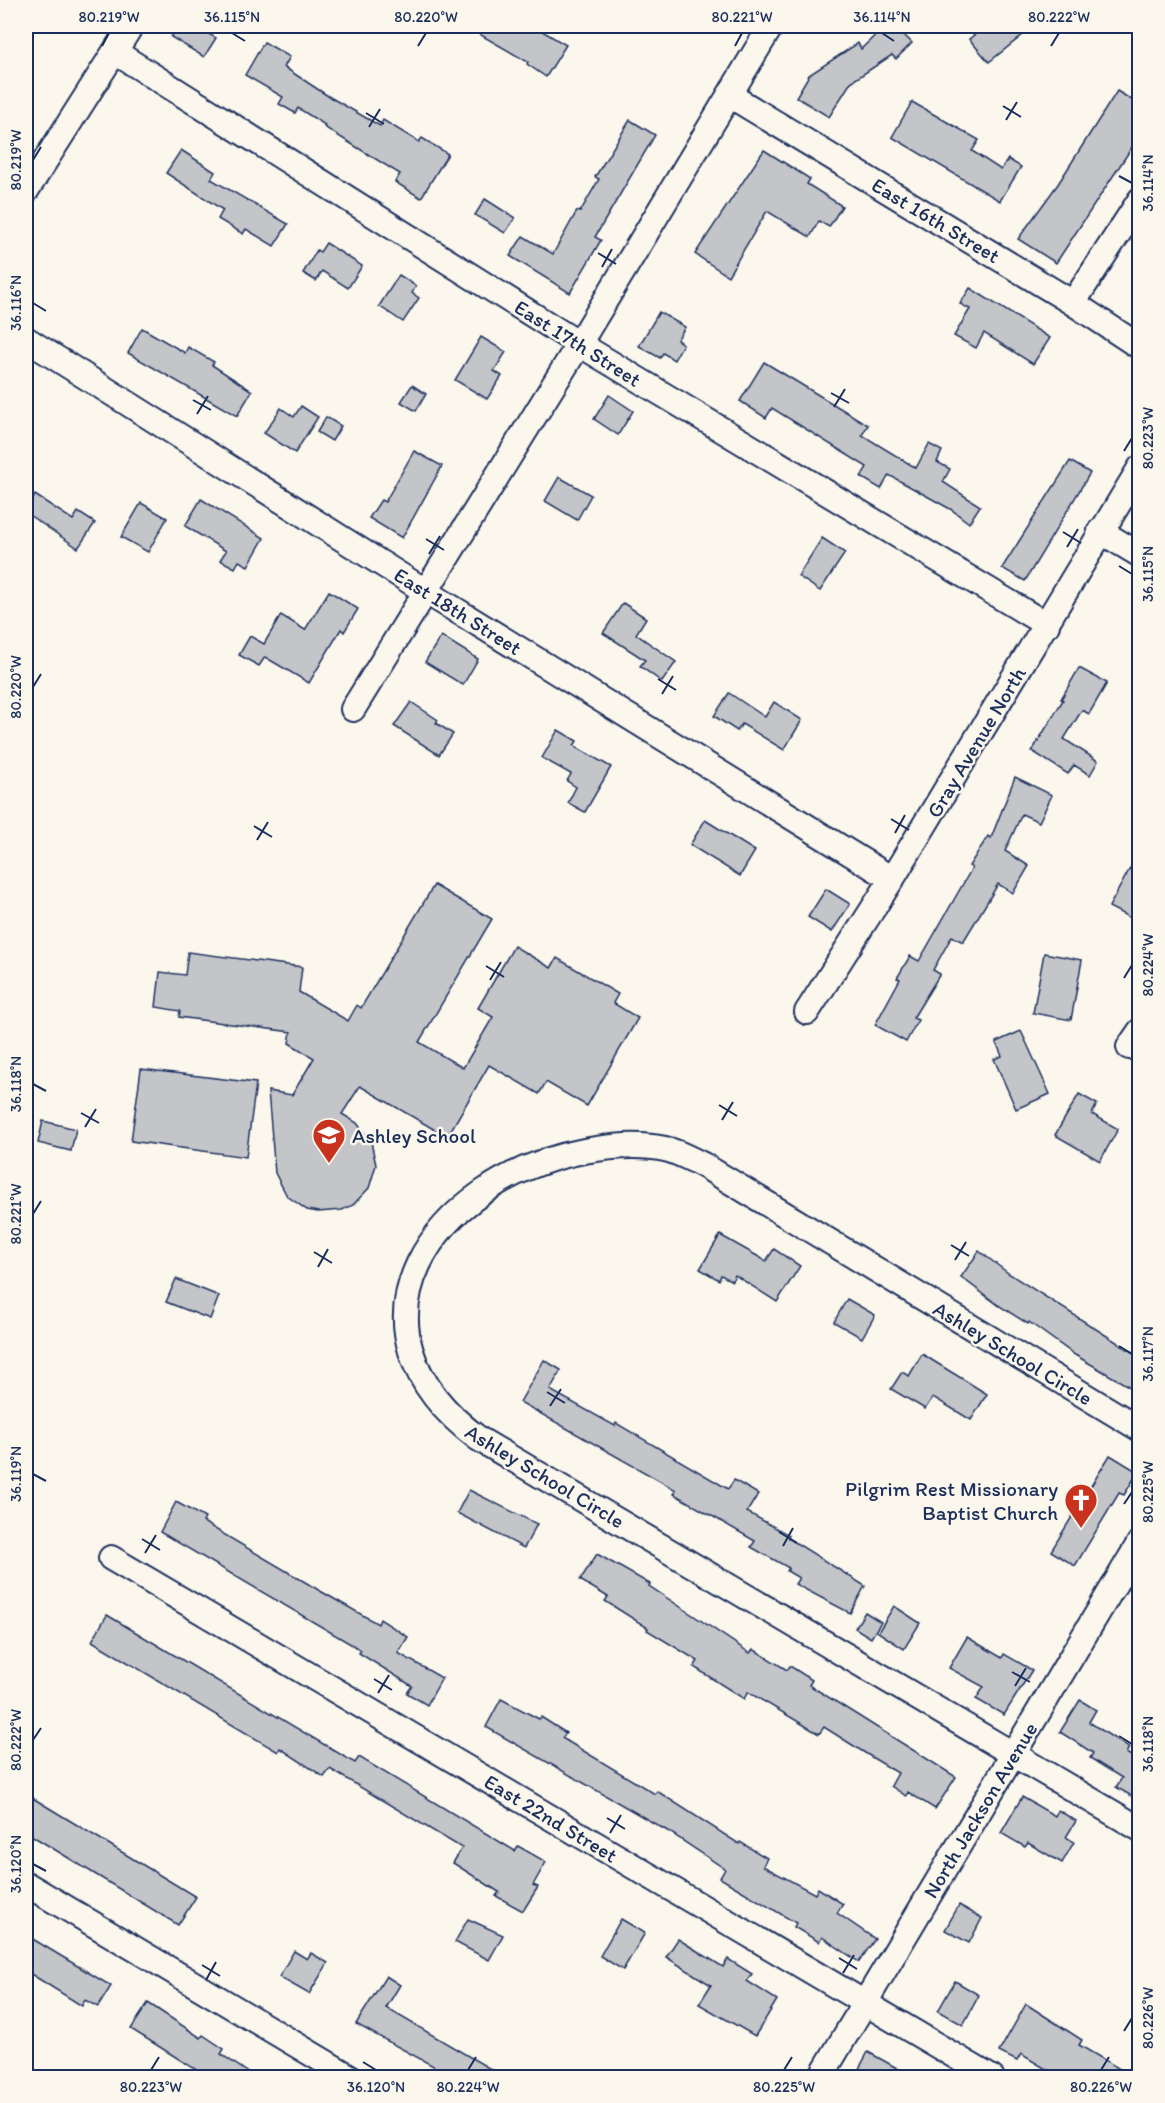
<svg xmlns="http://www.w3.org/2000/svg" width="1165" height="2103" font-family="Itim,sans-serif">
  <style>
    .building { fill: #c3c5c9; stroke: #1b2f5e; stroke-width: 1.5 }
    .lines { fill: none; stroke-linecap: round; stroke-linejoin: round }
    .minor-casing { stroke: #1b2f5e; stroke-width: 28 }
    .minor { stroke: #fbf7ec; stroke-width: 24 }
    .ticks { fill: none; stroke: #1b2f5e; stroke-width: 2 }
    .labels { text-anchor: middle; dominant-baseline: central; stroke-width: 5; stroke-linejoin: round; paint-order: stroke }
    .street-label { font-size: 21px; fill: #1b2f5e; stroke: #fbf7ec }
    .poi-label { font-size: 21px; fill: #1b2f5e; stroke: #fbf7ec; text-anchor: start }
    .neatline { fill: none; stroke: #1b2f5e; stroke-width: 2 }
    .ticks-label { font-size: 15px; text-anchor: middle; fill: #1b2f5e }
  </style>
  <rect width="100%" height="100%" fill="#fbf7ec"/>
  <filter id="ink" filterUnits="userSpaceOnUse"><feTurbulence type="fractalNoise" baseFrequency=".0167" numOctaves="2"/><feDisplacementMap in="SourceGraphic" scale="12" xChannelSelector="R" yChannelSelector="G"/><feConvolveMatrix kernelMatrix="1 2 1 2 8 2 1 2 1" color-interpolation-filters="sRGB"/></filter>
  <g filter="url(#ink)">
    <g class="building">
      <polygon points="178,26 212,26 207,33 216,38 204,57 171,37"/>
      <polygon points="465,26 534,26 566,45 546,77 527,64 528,62"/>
      <polygon points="885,26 895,26 912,43 896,59 892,55 851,82 829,117 796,97 809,75 858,43 861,49"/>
      <polygon points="986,26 1034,26 989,62 969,39"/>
      <polygon points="264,42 290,57 284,67 328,96 380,126 383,120 419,142 422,138 448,154 421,198 395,182 400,174 324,127 325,125 298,108 295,113 279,104 283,97 245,75"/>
      <polygon points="1117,91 1140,105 1140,135 1056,263 1018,239 1058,184"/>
      <polygon points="912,102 979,140 972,151 1001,170 1008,159 1021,167 1000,201 892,137"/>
      <polygon points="630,120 655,135 595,237 601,240 570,293 510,256 523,236 553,254 577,211 580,212 599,179 595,177"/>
      <polygon points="181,150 215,172 211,179 288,224 274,246 246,229 243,234 218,219 223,210 166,173"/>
      <polygon points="764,150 810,179 807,184 842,206 829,227 819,221 810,237 767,211 728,276 695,254"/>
      <polygon points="485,199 515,218 505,233 475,215"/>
      <polygon points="326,243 362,266 348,288 322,271 316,281 303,273 317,250 320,252"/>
      <polygon points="399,275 416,286 412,293 419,298 403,322 379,306"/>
      <polygon points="970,288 1050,338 1033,364 984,333 976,348 954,336 970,309 960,304"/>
      <polygon points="659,312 685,327 677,340 683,344 674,360 663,353 660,358 639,346"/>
      <polygon points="142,328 185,353 188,347 214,362 212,365 252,391 237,416 128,353"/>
      <polygon points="481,337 506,352 494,371 502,376 487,399 455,380"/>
      <polygon points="764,362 868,425 862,435 916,468 929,444 942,451 937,462 950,469 943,482 980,506 969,523 952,510 889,475 881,489 861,477 867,467 772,408 766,418 740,401"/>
      <polygon points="412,385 426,394 416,411 401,402"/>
      <polygon points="609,395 633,411 618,435 594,419"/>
      <polygon points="301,406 318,417 295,453 264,433 281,408 294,417"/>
      <polygon points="326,417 341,426 332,441 317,432"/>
      <polygon points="414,451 442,466 402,538 369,518 381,500 385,502"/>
      <polygon points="1070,461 1090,473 1025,581 1002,568"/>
      <polygon points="559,477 591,495 577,520 545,501"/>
      <polygon points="35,495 73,520 78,512 95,523 78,548 26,513"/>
      <polygon points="201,499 264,538 248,566 239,561 235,568 220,560 226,551 185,526"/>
      <polygon points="141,503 167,518 148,552 121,537"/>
      <polygon points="822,538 845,553 820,591 798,576"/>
      <polygon points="329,591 358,609 344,632 341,629 309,683 265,657 259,666 239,655 250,636 264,644 281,615 305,630"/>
      <polygon points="623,603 646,618 636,634 676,662 662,682 640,666 645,660 603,633"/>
      <polygon points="441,636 478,659 463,685 425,662"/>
      <polygon points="1079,668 1107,683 1089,714 1082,710 1064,739 1098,761 1090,775 1074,765 1068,774 1032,751 1063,700 1061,699"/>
      <polygon points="729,693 765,717 774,702 802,720 784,750 742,724 737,731 714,716"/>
      <polygon points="411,702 438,720 436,723 453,734 439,755 394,726"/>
      <polygon points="558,730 577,741 574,746 611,767 585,812 568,803 576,787 567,781 571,774 542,758"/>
      <polygon points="1015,777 1052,795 1039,822 1022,814 1005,851 1029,866 1013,893 998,884 963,942 952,936 933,970 940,974 913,1018 918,1020 906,1042 875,1025 900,979 897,978 910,956 919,961 972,868 969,866 988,836 991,838"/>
      <polygon points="705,820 755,851 740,876 690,845"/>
      <polygon points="1140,850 1140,923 1109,907"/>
      <polygon points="434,885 492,919 419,1042 463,1068 493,1017 478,1008 514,946 551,968 557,958 618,994 613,1003 638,1018 587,1106 546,1082 539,1094 489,1065 447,1137 360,1086 342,1114 357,1123 371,1142 376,1165 369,1188 353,1205 342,1210 318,1212 307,1210 287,1196 275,1173 268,1091 292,1095 314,1058 289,1043 291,1032 179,1017 180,1011 156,1007 160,972 185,975 188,952 302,967 299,992 348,1021 357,1005 361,1008"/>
      <polygon points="826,889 850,904 832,932 808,917"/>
      <polygon points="1044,953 1082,960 1071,1020 1033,1013"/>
      <polygon points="1021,1031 1050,1094 1016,1109 994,1059 1002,1056 996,1042"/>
      <polygon points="141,1069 256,1083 246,1157 131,1141"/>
      <polygon points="1079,1094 1097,1104 1092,1114 1118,1129 1100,1161 1055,1135"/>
      <polygon points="43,1121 76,1129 71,1151 38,1143"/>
      <polygon points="720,1235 766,1261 774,1249 800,1266 777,1302 735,1275 732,1281 721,1275 719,1280 700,1269"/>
      <polygon points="979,1251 1008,1273 1140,1357 1140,1393 1075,1355 1029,1322 1028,1324 998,1305 961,1277"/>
      <polygon points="176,1279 219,1296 210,1319 166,1302"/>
      <polygon points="847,1299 875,1315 862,1338 834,1322"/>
      <polygon points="922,1354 987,1394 971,1420 933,1397 925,1409 891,1389 902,1372 909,1376"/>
      <polygon points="544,1360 561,1370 550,1390 615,1426 616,1423 728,1489 734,1480 758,1494 747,1512 789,1535 788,1538 865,1586 850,1613 795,1584 799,1578 787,1571 789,1568 751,1547 755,1541 674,1494 676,1490 520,1402"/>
      <polygon points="1110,1455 1138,1472 1124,1495 1119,1493 1075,1566 1051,1551"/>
      <polygon points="469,1490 537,1524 524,1548 457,1513"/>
      <polygon points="176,1502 205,1518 203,1522 322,1592 378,1624 380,1619 408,1637 398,1653 442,1678 427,1705 407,1693 412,1686 359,1653 361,1650 160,1532"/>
      <polygon points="597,1554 650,1584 649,1586 750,1653 753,1649 787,1670 790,1666 812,1680 809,1685 956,1777 935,1809 908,1792 906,1796 891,1786 898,1773 873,1758 824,1727 819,1734 748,1692 744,1699 694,1667 698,1661 647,1630 648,1628 605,1601 608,1597 580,1580"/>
      <polygon points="894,1606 920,1623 904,1649 878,1632"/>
      <polygon points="865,1612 881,1622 871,1638 855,1628"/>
      <polygon points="107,1615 355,1763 359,1757 515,1851 518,1846 546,1862 533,1885 538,1887 523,1911 496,1896 499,1892 453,1863 462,1848 330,1769 324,1777 280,1748 278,1752 92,1641"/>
      <polygon points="967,1637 1002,1658 1004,1654 1032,1670 1004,1715 976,1699 984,1687 949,1668"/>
      <polygon points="501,1699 539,1719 541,1717 566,1733 562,1738 655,1794 657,1791 739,1844 740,1842 767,1858 763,1866 815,1894 818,1888 843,1904 837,1913 875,1939 859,1962 822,1937 819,1942 794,1927 796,1923 720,1878 725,1869 671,1833 486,1727"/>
      <polygon points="1080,1700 1096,1710 1089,1722 1129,1748 1126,1753 1140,1761 1140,1801 1116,1787 1122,1778 1090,1758 1093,1753 1060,1732"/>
      <polygon points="26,1794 196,1897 178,1925 26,1832"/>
      <polygon points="1022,1797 1055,1816 1058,1810 1076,1821 1066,1837 1074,1842 1062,1863 1028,1843 1025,1847 1001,1833"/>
      <polygon points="959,1905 982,1918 969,1943 945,1930"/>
      <polygon points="468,1919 503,1935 489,1960 455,1942"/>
      <polygon points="621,1919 645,1933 623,1970 600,1956"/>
      <polygon points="26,1935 111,1986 98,2007 85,2000 82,2006 26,1971"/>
      <polygon points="678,1939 723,1967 728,1959 752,1974 747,1981 777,2000 755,2036 699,2004 711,1985 666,1957"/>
      <polygon points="294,1951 307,1959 311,1953 328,1963 309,1994 279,1977"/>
      <polygon points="386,1976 400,1985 386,2008 506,2078 434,2078 439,2069 356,2024"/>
      <polygon points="955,1981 979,1995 963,2025 938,2011"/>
      <polygon points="148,2003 201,2038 203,2035 224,2049 221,2054 256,2078 209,2078 131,2029"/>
      <polygon points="1026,2004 1082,2040 1079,2045 1135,2078 1061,2078 1021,2054 1017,2061 999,2052"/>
      <polygon points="868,2052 915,2078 854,2078"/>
    </g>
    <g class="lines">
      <defs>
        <g id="minor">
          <polyline points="115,52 579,344 1047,625"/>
          <polyline points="731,96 1073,303 1140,347"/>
          <polyline points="26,191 131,26"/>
          <polyline points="1073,303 1140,200"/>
          <polyline points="26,339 425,591 892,879"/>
          <polyline points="1100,531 1140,555"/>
          <polyline points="353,709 579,344 771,26"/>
          <polyline points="807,1012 892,879 1140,468"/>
          <polyline points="1129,1047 1140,1031"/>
          <path d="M1140 1429 703 1165C690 1159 679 1152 665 1149 638 1143 611 1146 584 1151 433 1179 329 1328 479 1439L1140 1829"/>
          <polyline points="111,1558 992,2078"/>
          <polyline points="26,1884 352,2078"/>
          <polyline points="820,2078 1140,1542"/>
        </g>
      </defs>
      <use href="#minor" class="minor-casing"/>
      <use href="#minor" class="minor"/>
    </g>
  </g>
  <path class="ticks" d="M232 33 245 41M882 33 894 41M102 46 109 33M418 46 426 33M735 46 742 33M1051 46 1059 33M1003 106 1021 117M366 113 384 124M1006 120 1017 102M369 127 380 109M33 160 41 147M1119 176 1132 183M598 253 616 264M602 267 612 249M33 303 46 311M831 393 849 403M193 400 211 410M834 407 845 389M197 414 208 396M1124 451 1132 438M1063 532 1081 543M426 539 444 550M1067 547 1078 529M429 554 440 536M1119 566 1132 574M658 679 676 690M33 687 41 674M662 694 673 676M891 819 909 830M254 826 272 837M895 833 905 815M257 840 268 822M486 966 504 977M1124 978 1132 965M490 980 501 962M33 1084 46 1091M719 1105 737 1116M81 1113 99 1123M722 1120 733 1102M85 1127 96 1109M33 1214 41 1201M951 1245 969 1256M314 1252 332 1263M955 1260 966 1242M318 1267 328 1249M1119 1346 1132 1354M547 1392 565 1403M550 1406 561 1389M33 1474 46 1481M1124 1504 1132 1492M779 1532 797 1543M142 1539 160 1550M783 1546 793 1528M145 1553 156 1535M1012 1672 1030 1682M374 1679 392 1690M1015 1686 1026 1668M378 1693 389 1675M1119 1736 1132 1744M33 1740 41 1728M607 1818 625 1829M610 1833 621 1815M33 1864 46 1871M839 1958 857 1969M202 1965 220 1976M843 1973 854 1955M206 1980 216 1962M1124 2031 1132 2018M363 2062 376 2070M151 2070 159 2057M468 2070 476 2057M784 2070 792 2057M1101 2070 1109 2057"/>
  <defs>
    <symbol id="school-pin" viewBox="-11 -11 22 30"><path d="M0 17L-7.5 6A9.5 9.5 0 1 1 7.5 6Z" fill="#c8321e" stroke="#fbf7ec"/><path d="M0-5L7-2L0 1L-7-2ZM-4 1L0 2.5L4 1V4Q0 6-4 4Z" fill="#fff"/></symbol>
    <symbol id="church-pin" viewBox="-11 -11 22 30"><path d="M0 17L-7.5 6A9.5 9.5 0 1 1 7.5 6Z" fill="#c8321e" stroke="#fbf7ec"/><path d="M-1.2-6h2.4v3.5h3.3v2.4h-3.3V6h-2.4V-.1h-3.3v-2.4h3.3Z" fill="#fff"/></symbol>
  </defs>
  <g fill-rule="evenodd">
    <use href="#school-pin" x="310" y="1116" width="38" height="52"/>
    <use href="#church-pin" x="1062" y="1481" width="38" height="52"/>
  </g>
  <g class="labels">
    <g class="street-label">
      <text transform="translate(936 220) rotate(31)">East 16th Street</text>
      <text transform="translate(578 343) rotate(32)">East 17th Street</text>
      <text transform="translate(458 611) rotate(32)">East 18th Street</text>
      <text transform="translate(976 742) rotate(-59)">Gray Avenue North</text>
      <text transform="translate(1013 1353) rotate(31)">Ashley School Circle</text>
      <text transform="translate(545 1476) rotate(31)">Ashley School Circle</text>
      <text transform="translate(980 1810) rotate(-59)">North Jackson Avenue</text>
      <text transform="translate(551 1818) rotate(31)">East 22nd Street</text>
    </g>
    <g class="poi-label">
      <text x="352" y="1135">Ashley School</text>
      <text x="1058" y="1488" text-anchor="end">Pilgrim Rest Missionary<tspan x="1058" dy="24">Baptist Church</tspan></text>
    </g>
  </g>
  <rect width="1165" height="2103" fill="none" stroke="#fbf7ec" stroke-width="66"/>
  <rect x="33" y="33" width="1099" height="2037" class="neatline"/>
  <g class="ticks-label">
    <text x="109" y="22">80.219°W</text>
    <text x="232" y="22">36.115°N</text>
    <text x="426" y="22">80.220°W</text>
    <text x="742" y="22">80.221°W</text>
    <text x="882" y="22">36.114°N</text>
    <text x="1059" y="22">80.222°W</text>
    <text transform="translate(16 160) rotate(-90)" y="5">80.219°W</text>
    <text transform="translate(1148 183) rotate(-90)" y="5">36.114°N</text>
    <text transform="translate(16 303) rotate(-90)" y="5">36.116°N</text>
    <text transform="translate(1148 438) rotate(-90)" y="5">80.223°W</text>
    <text transform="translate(1148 574) rotate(-90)" y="5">36.115°N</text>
    <text transform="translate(16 687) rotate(-90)" y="5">80.220°W</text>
    <text transform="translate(1148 965) rotate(-90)" y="5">80.224°W</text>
    <text transform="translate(16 1084) rotate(-90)" y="5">36.118°N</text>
    <text transform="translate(16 1214) rotate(-90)" y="5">80.221°W</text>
    <text transform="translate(1148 1354) rotate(-90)" y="5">36.117°N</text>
    <text transform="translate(16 1474) rotate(-90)" y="5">36.119°N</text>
    <text transform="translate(1148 1492) rotate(-90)" y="5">80.225°W</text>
    <text transform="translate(16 1740) rotate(-90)" y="5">80.222°W</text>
    <text transform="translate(1148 1744) rotate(-90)" y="5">36.118°N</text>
    <text transform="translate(16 1864) rotate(-90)" y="5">36.120°N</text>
    <text transform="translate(1148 2018) rotate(-90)" y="5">80.226°W</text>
    <text x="151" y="2092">80.223°W</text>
    <text x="376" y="2092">36.120°N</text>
    <text x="468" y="2092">80.224°W</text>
    <text x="784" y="2092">80.225°W</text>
    <text x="1101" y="2092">80.226°W</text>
  </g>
</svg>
